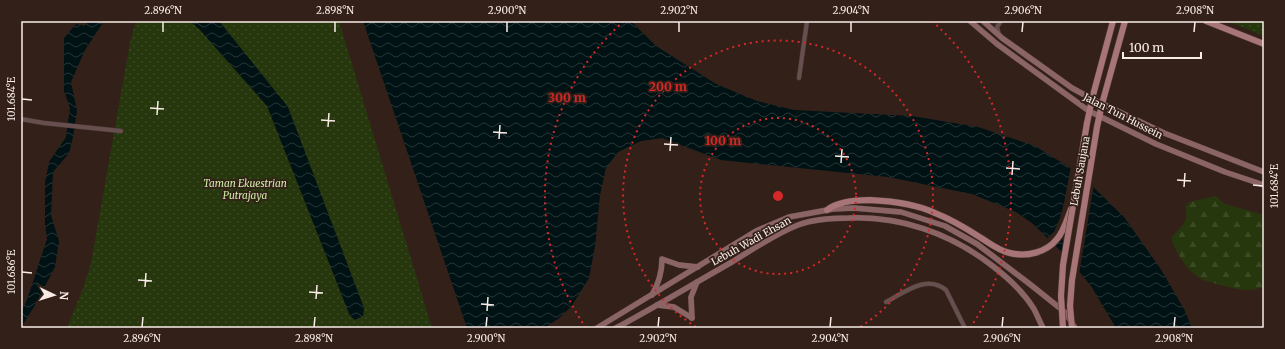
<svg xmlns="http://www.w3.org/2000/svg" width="1285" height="349" font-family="Merriweather,serif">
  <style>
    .forest { fill: url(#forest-firs) }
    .park { fill: url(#park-dots) }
    .water { fill: url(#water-waves) }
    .pier { fill: #332019 }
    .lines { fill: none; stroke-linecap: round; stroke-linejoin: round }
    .minor-casing { stroke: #4f3d36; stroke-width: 5 }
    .secondary-casing { stroke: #4f3d36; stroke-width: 6 }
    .primary-casing { stroke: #4f3d36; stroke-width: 7 }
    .minor { stroke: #674e4f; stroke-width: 4 }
    .secondary { stroke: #8b6466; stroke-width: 5.5 }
    .primary { stroke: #a77577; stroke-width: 6 }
    .primary-bridge-casing { stroke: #4f3d36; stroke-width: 7; stroke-linecap: butt }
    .primary-bridge { stroke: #a77577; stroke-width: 6 }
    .ticks { fill: none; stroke: #f9ece7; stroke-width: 1.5 }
    .ring { fill: none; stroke: #d62828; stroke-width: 2; stroke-dasharray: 2 4 }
    .labels { text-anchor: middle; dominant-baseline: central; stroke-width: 3.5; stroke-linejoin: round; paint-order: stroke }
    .street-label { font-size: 10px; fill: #f9ece7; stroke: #332019 }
    .park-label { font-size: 10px; font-style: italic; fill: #ccefa4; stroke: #332019 }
    .centre { fill: #d62828; stroke: #332019; stroke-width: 2 }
    .ring-label { font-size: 12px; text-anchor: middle; font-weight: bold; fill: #d62828; stroke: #332019; stroke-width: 3.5; stroke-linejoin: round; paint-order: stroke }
    .neatline { fill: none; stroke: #f9ece7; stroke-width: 1.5 }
    .ticks-label { font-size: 10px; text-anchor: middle; fill: #f9ece7 }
  </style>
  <defs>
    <pattern id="forest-firs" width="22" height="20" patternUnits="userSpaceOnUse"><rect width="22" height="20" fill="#26360d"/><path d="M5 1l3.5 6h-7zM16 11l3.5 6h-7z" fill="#3c4a24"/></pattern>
    <pattern id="park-dots" width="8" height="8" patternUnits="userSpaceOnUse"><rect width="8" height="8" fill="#26360d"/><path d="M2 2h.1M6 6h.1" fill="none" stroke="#3c4a24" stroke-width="1.8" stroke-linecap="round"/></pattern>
    <pattern id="water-waves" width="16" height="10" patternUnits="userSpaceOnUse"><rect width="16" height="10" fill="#001214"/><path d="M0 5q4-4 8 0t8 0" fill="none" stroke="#263536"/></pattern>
  </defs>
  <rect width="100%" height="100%" fill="#332019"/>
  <path class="forest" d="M1216 196 1225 204 1264 215V287C1248 292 1240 290 1224 286 1218 284 1212 283 1206 281 1188 274 1177 255 1171 238 1179 228 1191 221 1185 207L1189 202Z"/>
  <g class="park">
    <polygon points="136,21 339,21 432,328 67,328 82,291 91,263 130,42"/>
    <polygon points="1227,21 1264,21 1264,36"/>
  </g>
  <g class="water">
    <polygon points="87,21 104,21 85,50 71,82 77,111 73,137 69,153 53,172 51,215 59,241 55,267 35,305 21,328 21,312 27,300 47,239 45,224 45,183 49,162 66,137 70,108 64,91 64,38 76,24 85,26"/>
    <polygon points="190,21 219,21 288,107 364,308 363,316 355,320 350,316 267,106 200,30"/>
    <polygon points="363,21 631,21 656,46 716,84 757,101 794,110 912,116 978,127 1035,146 1080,174 1124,217 1160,268 1184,309 1192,328 1116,328 1091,286 1069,259 1032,223 1016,212 972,194 888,177 721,160 662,138 641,141 618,152 606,168 600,195 595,246 589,278 571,307 558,319 544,328 467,328"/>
  </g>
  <polygon class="pier" points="1071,166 1081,172 1094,184 1079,275 1061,254 1063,241 1062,239 1054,248 1046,239 1054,232 1060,218 1064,203"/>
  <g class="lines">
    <defs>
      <g id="minor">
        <polyline points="984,21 995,21"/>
        <polyline points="999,35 997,27 1001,21"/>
        <polyline points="799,78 807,21"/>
        <polyline points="21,119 44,123 121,131"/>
        <path d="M886 302C905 292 927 274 946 290L965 328"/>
      </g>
      <g id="secondary">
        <polyline points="970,21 997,44 1089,111 1156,144 1225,172 1264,185"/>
        <polyline points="983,21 1002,38 1072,88 1092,99 1164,133 1264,172"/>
        <path d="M652 295C659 283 662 273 662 259L679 265 698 267"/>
        <polyline points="657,305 674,307 692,318"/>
        <polyline points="692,318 691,297 697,282"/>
        <polyline points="597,328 756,231 789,217 833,209 854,208 901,212 945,226 977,244 1031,285 1066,313 1075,328"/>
        <path d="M616 328C655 307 693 284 732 262 753 249 775 234 798 225 814 219 832 218 849 218 900 216 949 233 990 264 1006 276 1023 291 1034 309 1037 315 1040 322 1043 328"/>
      </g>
      <g id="primary">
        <polyline points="1206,21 1264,44"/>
        <polyline points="1087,123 1092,99 1113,21"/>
        <polyline points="1097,127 1102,104 1125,21"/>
        <path d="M827 210C838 201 856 200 870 200 891 201 916 204 935 213 950 219 964 227 978 236 988 242 999 251 1010 253 1026 257 1046 253 1057 239 1064 231 1067 219 1071 209"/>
      </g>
    </defs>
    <use href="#minor" class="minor-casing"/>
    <use href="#secondary" class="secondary-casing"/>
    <use href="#primary" class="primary-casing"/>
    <use href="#minor" class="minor"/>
    <use href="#secondary" class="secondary"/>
    <use href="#primary" class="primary"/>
    <defs>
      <g id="primary-bridge">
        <polyline points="1063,328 1061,296 1063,265 1087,123"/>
        <polyline points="1072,328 1070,306 1072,280 1097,127"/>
      </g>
    </defs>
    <use href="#primary-bridge" class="primary-bridge-casing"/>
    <use href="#primary-bridge" class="primary-bridge"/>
  </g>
  <path class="ticks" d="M163 32V22M335 32V22M507 32V22M679 32V22M851 32V22M1022 32 1023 22M1194 32 1195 22M22 99 32 100M150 108 164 109M157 115 158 101M321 120 335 121M328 127 329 113M493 132 507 133M499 139 500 125M664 144 678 145M670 151 671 137M835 156 849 157M841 163 842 149M1006 168 1020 169M1012 175 1013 161M1177 180 1191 181M1253 185 1263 186M1184 187 1185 173M22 272 32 273M138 280 152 281M145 287 146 273M309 292 323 293M316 299 317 285M481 304 494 305M487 311 488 297M142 327 143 317M314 327 315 317M486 327 487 317M658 327 659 317M830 327 831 317M1002 327 1003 317M1174 327 1175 317"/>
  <g class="ring">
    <circle cx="778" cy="196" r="78"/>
    <path d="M696 327A155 155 0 1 1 860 327"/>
    <path d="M586 328A233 233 0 0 1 624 21M932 21A233 233 0 0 1 970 328"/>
  </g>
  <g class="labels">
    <g class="street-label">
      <text transform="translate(1123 116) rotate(27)">Jalan Tun Hussein</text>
      <text transform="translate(1080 171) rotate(-80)">Lebuh Saujana</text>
      <text transform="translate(751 241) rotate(-29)">Lebuh Wadi Ehsan</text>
    </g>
    <g class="park-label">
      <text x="245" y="183">Taman Ekuestrian<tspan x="245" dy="12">Putrajaya</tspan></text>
    </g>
  </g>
  <circle cx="778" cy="196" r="6" class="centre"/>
  <g class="ring-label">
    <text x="668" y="91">200 m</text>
    <text x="567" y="102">300 m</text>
    <text x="723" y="145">100 m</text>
  </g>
  <rect width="1285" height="349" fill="none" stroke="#332019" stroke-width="44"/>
  <g transform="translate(54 295) rotate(94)" stroke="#332019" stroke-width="3" paint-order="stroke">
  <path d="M0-3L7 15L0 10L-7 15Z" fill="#f9ece7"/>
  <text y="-6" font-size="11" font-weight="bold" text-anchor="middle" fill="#f9ece7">N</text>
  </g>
  <path d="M1123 52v6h78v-6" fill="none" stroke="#f9ece7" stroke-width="2"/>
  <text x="1129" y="52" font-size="12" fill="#f9ece7" stroke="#332019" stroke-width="3" paint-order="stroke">100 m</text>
  <rect x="22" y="22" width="1241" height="305" class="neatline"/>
  <g class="ticks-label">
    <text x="163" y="14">2.896°N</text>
    <text x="335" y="14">2.898°N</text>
    <text x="507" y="14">2.900°N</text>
    <text x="679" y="14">2.902°N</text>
    <text x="851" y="14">2.904°N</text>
    <text x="1023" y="14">2.906°N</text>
    <text x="1195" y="14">2.908°N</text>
    <text transform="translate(11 99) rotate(-90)" y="4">101.684°E</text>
    <text transform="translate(1274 186) rotate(-90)" y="4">101.684°E</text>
    <text transform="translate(11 272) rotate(-90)" y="4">101.686°E</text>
    <text x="142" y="342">2.896°N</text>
    <text x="314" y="342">2.898°N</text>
    <text x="486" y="342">2.900°N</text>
    <text x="658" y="342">2.902°N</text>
    <text x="830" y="342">2.904°N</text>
    <text x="1002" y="342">2.906°N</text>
    <text x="1174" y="342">2.908°N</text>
  </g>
</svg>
